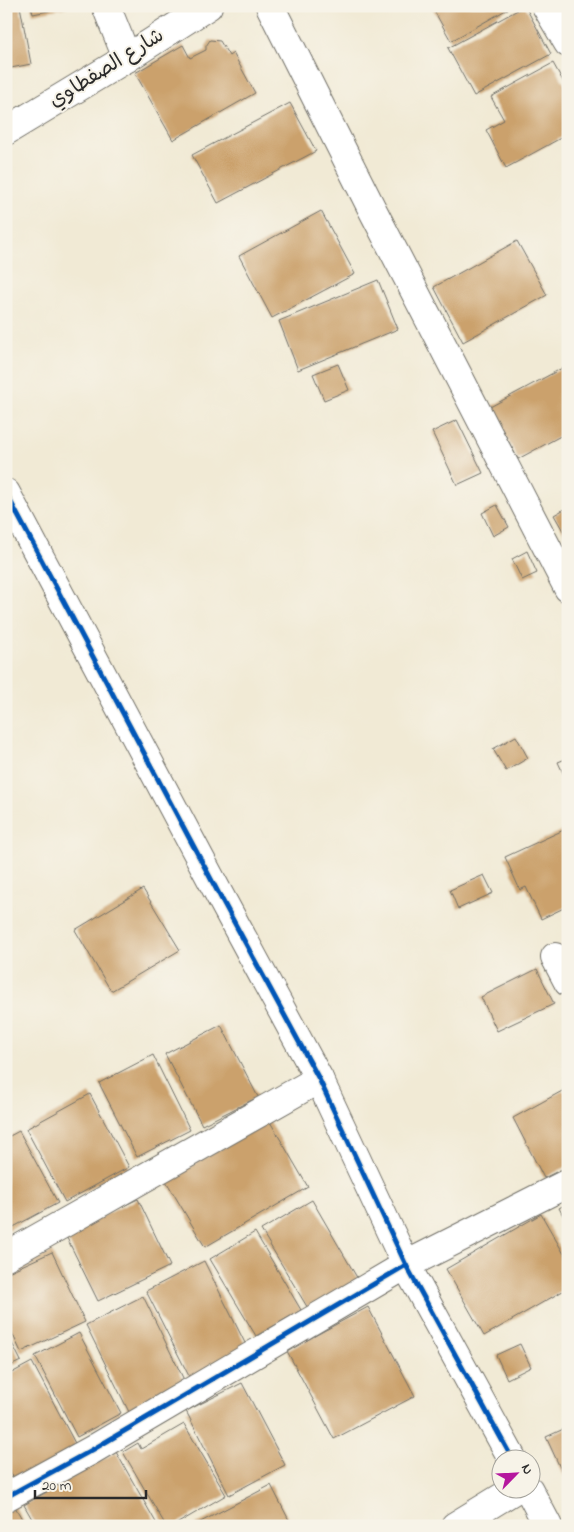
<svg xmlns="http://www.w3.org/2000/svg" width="574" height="1532" font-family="'Indie Flower','Playpen Sans Arabic',sans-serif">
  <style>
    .building { fill: #cba16c }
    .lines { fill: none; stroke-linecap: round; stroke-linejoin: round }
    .minor-casing { stroke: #706e66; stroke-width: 30 }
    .minor { stroke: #fff; stroke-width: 28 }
    .cycleway-casing { stroke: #f7f3e8; stroke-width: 8 }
    .cycleway { stroke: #0057b8; stroke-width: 5 }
    .labels { text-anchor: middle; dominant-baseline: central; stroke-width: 4; stroke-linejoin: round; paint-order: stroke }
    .street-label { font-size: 20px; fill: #2b2b2b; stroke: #f7f3e8 }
  </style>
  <rect width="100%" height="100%" fill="#f7f3e8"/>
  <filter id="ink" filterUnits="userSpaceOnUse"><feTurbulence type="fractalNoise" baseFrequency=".02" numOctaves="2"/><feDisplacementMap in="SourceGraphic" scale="10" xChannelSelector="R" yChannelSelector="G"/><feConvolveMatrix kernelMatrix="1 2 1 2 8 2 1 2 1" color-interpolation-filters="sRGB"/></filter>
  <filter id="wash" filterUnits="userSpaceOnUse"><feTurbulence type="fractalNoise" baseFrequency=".0096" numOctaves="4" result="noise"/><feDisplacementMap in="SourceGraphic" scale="20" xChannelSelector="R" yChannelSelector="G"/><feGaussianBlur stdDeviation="1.12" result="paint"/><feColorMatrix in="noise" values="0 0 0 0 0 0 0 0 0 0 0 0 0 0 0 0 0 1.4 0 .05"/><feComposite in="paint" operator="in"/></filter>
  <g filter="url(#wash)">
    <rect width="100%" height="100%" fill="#f1ead5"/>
    <g id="blocks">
      <g class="building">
        <polygon points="6,6 20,6 31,64 6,69"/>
        <polygon points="31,6 68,6 68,7 33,14"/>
        <polygon points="434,6 513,6 451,41 432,7"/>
        <polygon points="525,6 551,54 474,96 448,48"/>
        <polygon points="210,40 220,41 229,56 233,53 255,93 173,140 135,73 183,45 190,58 206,50 206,46"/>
        <polygon points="553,63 568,90 568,134 506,168 486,130 504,120 491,97"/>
        <polygon points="290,103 316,151 218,203 192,155"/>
        <polygon points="321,211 355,274 272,318 239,256"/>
        <polygon points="517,241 547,295 463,342 434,287"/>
        <polygon points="378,280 398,329 298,370 279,321"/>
        <polygon points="338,364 349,390 324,400 313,374"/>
        <polygon points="568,365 568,432 518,459 490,407"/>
        <polygon points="457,420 483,473 457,485 432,432"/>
        <polygon points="497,505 509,527 493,536 482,513"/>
        <polygon points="568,507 568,535 566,536 554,515"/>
        <polygon points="527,551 537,573 522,580 512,559"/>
        <polygon points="516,736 528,758 506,771 493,749"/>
        <polygon points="568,758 568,784 558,762"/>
        <polygon points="568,828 568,906 541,919 526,887 520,890 505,857"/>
        <polygon points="484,875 493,893 458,909 450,890"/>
        <polygon points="143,889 180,950 111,991 75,930"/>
        <polygon points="537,969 554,1004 497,1031 481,997"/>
        <polygon points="221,1025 258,1097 202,1125 165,1054"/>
        <polygon points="153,1055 190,1130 137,1157 99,1083"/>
        <polygon points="564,1090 568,1097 568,1166 544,1178 513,1118"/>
        <polygon points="90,1094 129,1167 65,1202 26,1129"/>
        <polygon points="269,1120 308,1187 205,1247 166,1181"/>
        <polygon points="19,1131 58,1203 6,1231 6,1138"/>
        <polygon points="138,1199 170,1266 98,1301 65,1234"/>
        <polygon points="312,1200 359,1281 309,1310 261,1230"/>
        <polygon points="568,1203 568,1225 559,1208"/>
        <polygon points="541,1214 568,1261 568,1288 484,1336 446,1269"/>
        <polygon points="255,1232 301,1310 256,1336 210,1259"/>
        <polygon points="52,1252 85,1322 21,1352 6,1320 6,1273"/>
        <polygon points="204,1261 248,1349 190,1378 146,1291"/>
        <polygon points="143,1296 186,1384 129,1412 86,1325"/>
        <polygon points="368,1307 415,1396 334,1439 287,1351"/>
        <polygon points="6,1331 21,1361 6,1368"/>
        <polygon points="79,1333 121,1413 77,1437 35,1356"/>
        <polygon points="520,1344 531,1367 507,1379 496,1355"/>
        <polygon points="32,1362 78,1449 16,1482 6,1464 6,1376"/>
        <polygon points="242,1383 285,1465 229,1495 186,1411"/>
        <polygon points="184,1424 226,1495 173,1526 166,1526 123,1452 138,1443 141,1449"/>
        <polygon points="568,1427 568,1485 546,1437"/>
        <polygon points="116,1452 158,1526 36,1526 24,1505"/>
        <polygon points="271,1485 292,1526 193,1526"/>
        <polygon points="14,1505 26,1526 6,1526 6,1509"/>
      </g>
    </g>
  </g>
  <g filter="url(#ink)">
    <use href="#blocks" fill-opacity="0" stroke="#706e66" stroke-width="1"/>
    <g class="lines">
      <defs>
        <g id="minor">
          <polyline points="106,6 127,58"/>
          <polyline points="270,6 371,207 568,588"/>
          <polyline points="546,6 568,43"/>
          <polyline points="6,131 127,58 208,6"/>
          <polyline points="6,493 220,896 319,1079 406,1265 513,1460"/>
          <polyline points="555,957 568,982"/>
          <polyline points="6,1256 319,1079"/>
          <polyline points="529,1490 548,1526"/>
          <polyline points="6,1497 92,1450 406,1265 568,1183"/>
          <polyline points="455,1526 514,1490"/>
        </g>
      </defs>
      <use href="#minor" class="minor-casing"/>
      <use href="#minor" class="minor"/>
      <defs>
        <g id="cycleway">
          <polyline points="6,493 220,896 319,1079 406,1265 513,1460"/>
          <polyline points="6,1497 92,1450 406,1265"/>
        </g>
      </defs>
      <use href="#cycleway" class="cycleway-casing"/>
      <use href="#cycleway" class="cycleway"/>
    </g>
  </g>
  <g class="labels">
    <g class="street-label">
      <text transform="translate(107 69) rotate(-32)">شارع الصفطاوي</text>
    </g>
  </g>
  <rect width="574" height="1532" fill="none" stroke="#f7f3e8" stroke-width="25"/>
  <g transform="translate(516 1474) rotate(66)"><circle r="24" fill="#f7f3e8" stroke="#a5a39c"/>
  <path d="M0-4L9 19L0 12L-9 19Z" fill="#b5179e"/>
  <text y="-8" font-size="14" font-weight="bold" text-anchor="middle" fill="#2b2b2b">N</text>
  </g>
  <path d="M35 1490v8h111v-8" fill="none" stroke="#2b2b2b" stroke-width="2.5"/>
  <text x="42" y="1490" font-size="15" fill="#2b2b2b" stroke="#f7f3e8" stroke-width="4" paint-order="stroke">20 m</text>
</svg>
